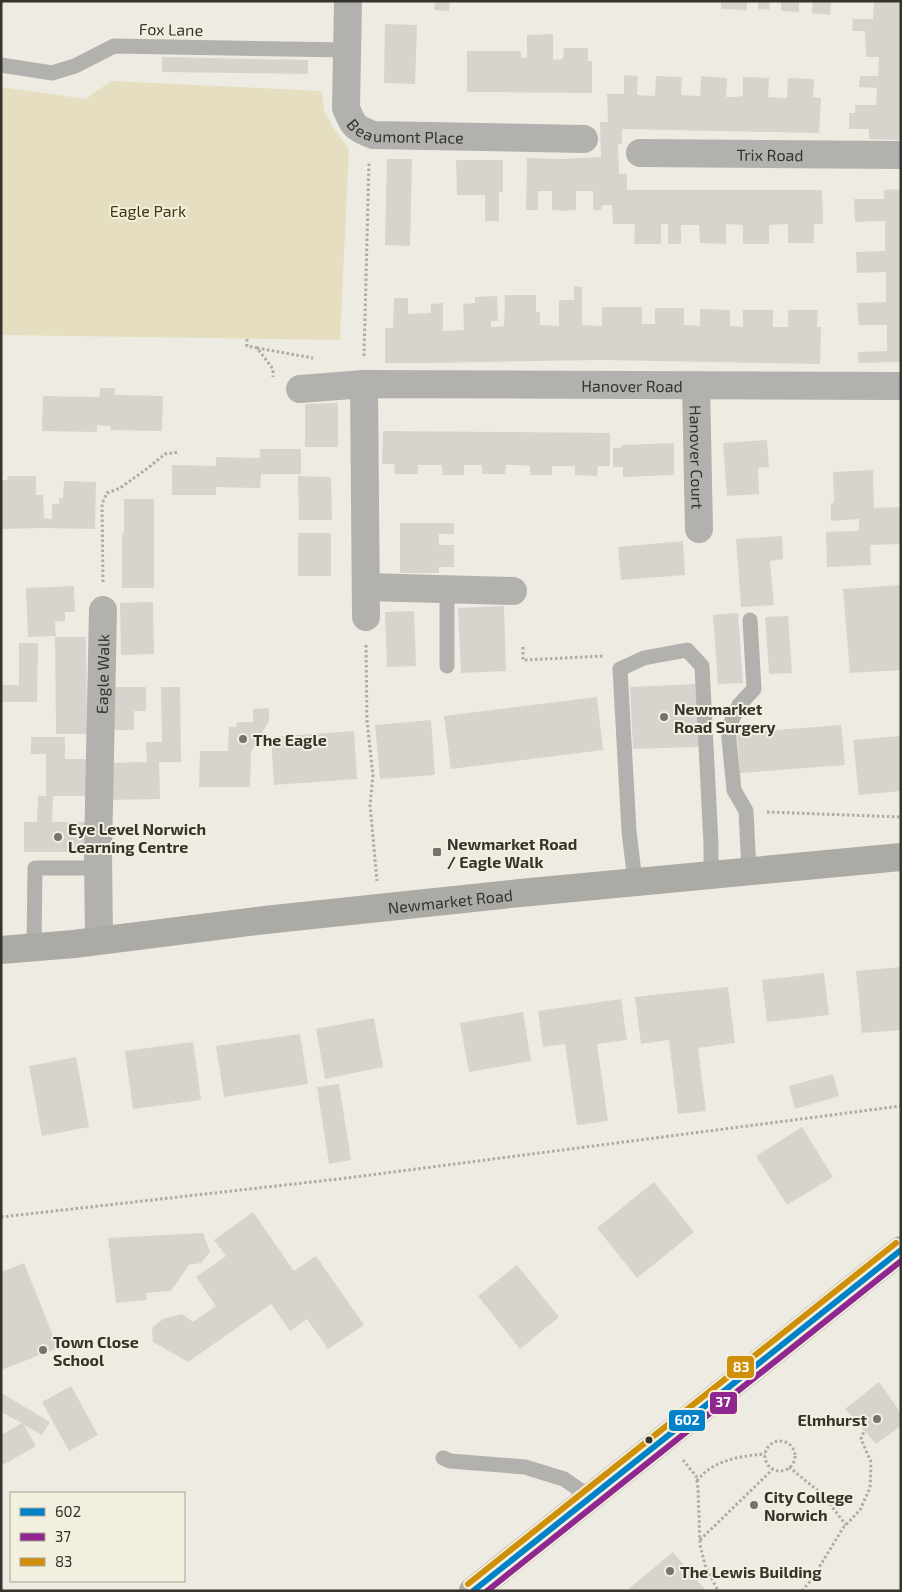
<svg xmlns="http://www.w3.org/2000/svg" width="902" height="1592" font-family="'Exo 2',sans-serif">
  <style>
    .green { fill: #e5dec0 }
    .building { fill: #d6d4cd }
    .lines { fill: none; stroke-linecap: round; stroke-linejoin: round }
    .path { stroke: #adaba6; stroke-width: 3; stroke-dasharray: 2.5 2.5; stroke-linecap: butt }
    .service { stroke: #b2b1ad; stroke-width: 15 }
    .minor { stroke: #b2b1ad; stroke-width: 28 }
    .primary { stroke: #abaaa4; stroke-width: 28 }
    .bus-1-casing { stroke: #f2efde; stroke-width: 10 }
    .bus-2-casing { stroke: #f2efde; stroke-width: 10 }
    .bus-3-casing { stroke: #f2efde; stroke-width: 10 }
    .bus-1 { stroke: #0082c8; stroke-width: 6 }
    .bus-2 { stroke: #90268f; stroke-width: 6 }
    .bus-3 { stroke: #d08f09; stroke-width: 6 }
    .poi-dot { fill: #75746c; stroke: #f2efde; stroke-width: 2 }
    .bus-dot { fill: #34332d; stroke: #f2efde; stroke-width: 2 }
    .labels { text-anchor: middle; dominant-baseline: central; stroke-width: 4; stroke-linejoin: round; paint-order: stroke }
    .street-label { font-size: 16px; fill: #34332d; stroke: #f2efde }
    .park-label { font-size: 16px; fill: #433a09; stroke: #f2efde }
    .poi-label { font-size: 16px; font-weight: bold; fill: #34332d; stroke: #f2efde; text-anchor: start }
    .line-badge { stroke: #f2efde; stroke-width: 2 }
    .badge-label { font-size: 14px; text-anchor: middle; font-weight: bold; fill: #fff }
  </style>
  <rect width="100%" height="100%" fill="#eeece2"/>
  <polygon class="green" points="111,81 322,91 324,111 333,127 349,150 340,340 1,335 1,87 86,99"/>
  <g class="building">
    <polygon points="435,1 450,1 449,11 434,10"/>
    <polygon points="721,1 747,1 747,10 721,9"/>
    <polygon points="758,1 770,1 769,10 758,9"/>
    <polygon points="781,1 799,1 799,12 781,11"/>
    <polygon points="813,1 831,1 830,15 812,13"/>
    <polygon points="874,1 901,1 901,140 869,139 869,129 849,129 849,113 855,113 855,105 876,105 877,88 859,87 860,76 878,76 879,57 866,57 865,31 852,31 853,19 873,19"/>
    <polygon points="385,24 417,25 415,84 384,83"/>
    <polygon points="553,34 553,60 563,59 564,48 588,48 588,61 592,61 592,93 467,92 467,51 521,51 521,57 527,58 527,35"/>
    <polygon points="162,57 308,60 308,74 162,72"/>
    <polygon points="624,75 638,76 637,95 655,96 656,76 682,77 681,95 700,96 701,76 727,78 726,97 734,97 743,96 743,77 769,78 768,97 787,98 788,78 814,79 813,97 821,98 819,133 622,129 622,144 618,144 619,174 627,174 627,190 822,190 823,224 814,224 814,243 788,243 788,224 769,225 769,244 743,244 743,225 726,224 726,244 700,243 699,225 681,225 681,244 668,244 668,224 661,224 661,244 634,244 635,224 613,224 612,205 602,205 601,210 593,210 593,191 576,191 576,210 564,211 552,210 552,191 538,191 538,210 526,210 527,158 562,159 601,157 600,122 608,122 607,94 624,94"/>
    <polygon points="387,159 412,159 410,246 385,245"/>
    <polygon points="456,160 503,160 503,192 499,192 499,221 485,221 485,195 457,195"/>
    <polygon points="901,189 901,362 859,363 858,352 887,351 887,325 859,325 857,303 886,302 886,272 857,273 856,252 885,251 885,221 855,222 854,199 884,199 884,190"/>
    <polygon points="574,286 582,287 582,325 602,326 602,307 642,307 642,324 655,324 655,308 684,308 684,325 700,326 700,309 730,310 730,326 743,327 743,310 773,310 773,327 788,327 788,310 818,310 817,327 821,327 820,364 602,360 428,363 385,363 385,328 393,328 394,298 408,298 408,314 431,313 431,304 443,303 443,331 464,330 463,304 475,303 475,297 497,296 498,321 491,321 491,327 504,326 505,295 536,295 536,312 540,312 540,325 559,326 559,300 574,300"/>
    <polygon points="100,388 115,388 115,395 163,396 162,431 111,430 110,426 97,425 97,432 42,431 43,396 99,397"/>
    <polygon points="338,403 338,447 305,447 305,404"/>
    <polygon points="383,431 610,433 610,466 598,466 597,476 575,475 575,466 552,466 552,475 530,475 530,466 517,465 506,465 505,474 482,474 482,465 464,465 464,475 442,475 442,465 418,465 418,474 395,474 394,464 382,464"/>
    <polygon points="767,440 769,467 758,468 759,494 727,496 723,443"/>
    <polygon points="674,443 674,475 623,477 623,467 613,467 613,448 621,448 621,445"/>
    <polygon points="260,449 301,449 301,474 261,474 260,488 216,487 216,495 172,495 172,465 216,466 216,457 260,458"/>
    <polygon points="873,470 874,508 901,507 901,544 870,545 871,565 827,567 826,532 859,531 859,519 831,521 831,503 834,503 833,472"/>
    <polygon points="8,476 36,476 36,495 43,495 44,518 52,519 52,504 59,504 59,498 63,498 64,481 96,482 95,529 44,528 1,529 1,480 7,480"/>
    <polygon points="298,476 331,477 332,520 299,520"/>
    <polygon points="124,499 154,499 154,588 122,588 122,533 124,533"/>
    <polygon points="400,523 454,523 454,534 439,534 439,545 454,545 454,567 439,567 439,573 400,573"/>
    <rect x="298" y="533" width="33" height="43"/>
    <polygon points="782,536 783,559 770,561 774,605 741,607 736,539"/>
    <polygon points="683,541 685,575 621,580 618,547"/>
    <polygon points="901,585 901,670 850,673 843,589"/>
    <polygon points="74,586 75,612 65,612 65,621 55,622 56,636 28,637 26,588"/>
    <polygon points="153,602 154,654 121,655 120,603"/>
    <polygon points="504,606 506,671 461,673 458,608"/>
    <polygon points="414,611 416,666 387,667 385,612"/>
    <polygon points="738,613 743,683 718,684 713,615"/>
    <polygon points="788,616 792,673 769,674 765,617"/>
    <polygon points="55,637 86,637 87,734 56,734"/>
    <polygon points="19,643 38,643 37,702 1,702 1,685 19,685"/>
    <polygon points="696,684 699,747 633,749 630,687"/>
    <polygon points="109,687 146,687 146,711 134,711 134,730 110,730"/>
    <polygon points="161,687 180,687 181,762 159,762 160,799 107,800 107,763 147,762 146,742 162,742"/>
    <polygon points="597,697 603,750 451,769 444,716"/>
    <polygon points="269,708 269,721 251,752 250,787 199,787 200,751 228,751 229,727 236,727 237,722 253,722 253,709"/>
    <polygon points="431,720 435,775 380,779 375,725"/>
    <polygon points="841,725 845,765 740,773 737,733"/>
    <polygon points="354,731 357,779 274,785 271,737"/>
    <polygon points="901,736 901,791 859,795 853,740"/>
    <polygon points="31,737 65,737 65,759 91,759 92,796 53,796 52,822 92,822 92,852 24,852 24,822 37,822 38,796 46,796 46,754 31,754"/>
    <polygon points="901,967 901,1030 862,1033 856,971"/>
    <polygon points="824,973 829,1015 767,1022 762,980"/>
    <polygon points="728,987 735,1043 698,1048 706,1111 678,1114 669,1040 641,1044 635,997"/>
    <polygon points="621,999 627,1040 597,1044 608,1121 577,1125 565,1044 543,1047 538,1011"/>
    <polygon points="523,1012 531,1061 469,1072 460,1023"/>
    <polygon points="374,1018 383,1067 325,1079 316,1029"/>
    <polygon points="300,1034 308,1084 224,1097 216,1046"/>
    <polygon points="193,1042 201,1100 133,1109 125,1051"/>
    <polygon points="76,1057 89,1127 42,1136 29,1066"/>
    <polygon points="833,1074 839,1096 795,1109 789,1086"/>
    <polygon points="339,1084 351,1160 329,1164 317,1087"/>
    <polygon points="802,1127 833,1177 787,1205 756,1156"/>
    <polygon points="654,1182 694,1232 637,1278 597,1228"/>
    <polygon points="253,1212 294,1271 316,1256 364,1325 328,1349 307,1319 290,1331 271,1304 188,1362 153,1342 152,1328 163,1319 182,1314 193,1322 216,1306 196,1277 226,1256 214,1240"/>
    <polygon points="203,1233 210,1252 201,1263 189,1265 171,1291 146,1293 147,1300 116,1303 108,1238"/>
    <polygon points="24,1263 58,1348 1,1370 1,1272"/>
    <polygon points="517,1265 559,1317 520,1349 478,1296"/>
    <polygon points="879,1382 901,1413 901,1426 876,1444 845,1409"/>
    <polygon points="71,1386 98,1435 69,1451 42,1402"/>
    <polygon points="3,1394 50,1422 42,1435 24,1425 36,1446 1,1466 1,1435 22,1423 1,1412 1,1397"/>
    <polygon points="673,1552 706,1591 626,1591"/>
  </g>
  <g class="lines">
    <g class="path">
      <polyline points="247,339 247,346 257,348 273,369 273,377"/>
      <polyline points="257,348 313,358"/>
      <polyline points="364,356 369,163"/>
      <polyline points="103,582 102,504 107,493 120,488 148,468 165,454 179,452"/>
      <polyline points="366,645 367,721 373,776 370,805 377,881"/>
      <polyline points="523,647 523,660 604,656"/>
      <polyline points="767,812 901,817"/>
      <polyline points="1,1217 347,1178 901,1106"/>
      <circle cx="780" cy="1456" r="15"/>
      <polyline points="683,1460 696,1476 698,1488 700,1545 705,1565 718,1591"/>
      <polyline points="789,1467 823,1495 846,1525"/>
      <path d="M697 1481C712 1460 741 1456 765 1454"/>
      <polyline points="700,1540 773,1469"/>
      <polyline points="802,1591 812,1579 843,1528 860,1510 870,1488 871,1462 861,1439 864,1431"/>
    </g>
    <g class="service">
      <polyline points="1,65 52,73 75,66 114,46 347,50"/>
      <polyline points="447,590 447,666"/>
      <polyline points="749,871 746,811 734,790 728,729 739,705 754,689 750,620"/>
      <polyline points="635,882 629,831 620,669 644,658 687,650 702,666 711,844 711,875"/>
      <polyline points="34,947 35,868 98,868"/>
      <polyline points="443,1458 450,1461 525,1467 564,1479 590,1497"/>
    </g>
    <g class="minor">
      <path id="s1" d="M348 1 346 108C353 126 355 128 373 135L584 139"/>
      <path id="s2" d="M640 153 901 155"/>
      <path id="s3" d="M696 386 699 529"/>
      <polyline points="300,389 364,384"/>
      <polyline points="366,587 513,591"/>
      <path id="s4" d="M366 617 364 384 901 386"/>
      <path id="s5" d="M99 940 98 852 103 610"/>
    </g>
    <g class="primary">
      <path id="s6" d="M1 950 74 944 265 920 520 893 901 857"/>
      <polyline points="473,1591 901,1250"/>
    </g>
    <defs>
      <polyline id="bus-1" points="473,1591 901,1250"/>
      <polyline id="bus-2" points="487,1591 901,1261"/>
      <polyline id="bus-3" points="468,1584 896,1243"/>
    </defs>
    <use href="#bus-1" class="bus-1-casing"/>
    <use href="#bus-2" class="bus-2-casing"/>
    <use href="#bus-3" class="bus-3-casing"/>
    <use href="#bus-1" class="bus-1"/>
    <use href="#bus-2" class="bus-2"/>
    <use href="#bus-3" class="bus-3"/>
  </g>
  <g class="poi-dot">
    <circle cx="664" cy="717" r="5"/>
    <circle cx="243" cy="739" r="5"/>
    <circle cx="58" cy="837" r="5"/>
    <rect x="432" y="847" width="10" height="10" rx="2.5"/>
    <circle cx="43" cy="1350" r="5"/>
    <circle cx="877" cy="1419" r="5"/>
    <circle cx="754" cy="1505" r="5"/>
    <circle cx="670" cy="1571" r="5"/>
  </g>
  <circle class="bus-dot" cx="649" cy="1440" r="4.5"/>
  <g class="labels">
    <g class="street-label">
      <text transform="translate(171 29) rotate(1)">Fox Lane</text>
      <text stroke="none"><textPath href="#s1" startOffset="179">Beaumont Place</textPath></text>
      <text stroke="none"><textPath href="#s2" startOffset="130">Trix Road</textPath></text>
      <text stroke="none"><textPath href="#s4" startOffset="501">Hanover Road</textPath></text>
      <text stroke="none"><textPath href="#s3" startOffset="71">Hanover Court</textPath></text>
      <text stroke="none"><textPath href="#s5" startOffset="266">Eagle Walk</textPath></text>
      <text stroke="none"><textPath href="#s6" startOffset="452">Newmarket Road</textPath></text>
    </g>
    <g class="park-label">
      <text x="148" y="210">Eagle Park</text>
    </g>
    <g class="poi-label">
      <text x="674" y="708">Newmarket<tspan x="674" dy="18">Road Surgery</tspan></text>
      <text x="253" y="739">The Eagle</text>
      <text x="68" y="828">Eye Level Norwich<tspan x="68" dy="18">Learning Centre</tspan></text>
      <text x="447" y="843">Newmarket Road<tspan x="447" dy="18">/ Eagle Walk</tspan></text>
      <text x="53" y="1341">Town Close<tspan x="53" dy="18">School</tspan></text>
      <text x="867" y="1419" text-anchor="end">Elmhurst</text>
      <text x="764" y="1496">City College<tspan x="764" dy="18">Norwich</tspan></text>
      <text x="680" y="1571">The Lewis Building</text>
    </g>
  </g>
  <g class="line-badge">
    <rect x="726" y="1355" width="29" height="24" rx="5" fill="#d08f09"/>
    <rect x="709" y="1391" width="29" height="24" rx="5" fill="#90268f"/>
    <rect x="668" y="1409" width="38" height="23" rx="5" fill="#0082c8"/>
  </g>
  <g class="badge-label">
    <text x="741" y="1372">83</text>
    <text x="723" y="1407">37</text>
    <text x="687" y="1425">602</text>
  </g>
  <rect width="902" height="1592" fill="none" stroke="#34332d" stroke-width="5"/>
  <rect x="10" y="1492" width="175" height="90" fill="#f2efde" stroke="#a6a497"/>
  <rect x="20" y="1508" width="25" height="8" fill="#0082c8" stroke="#a6a497"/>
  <text x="55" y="1517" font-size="15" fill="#34332d">602</text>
  <rect x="20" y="1533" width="25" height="8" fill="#90268f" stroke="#a6a497"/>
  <text x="55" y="1542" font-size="15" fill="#34332d">37</text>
  <rect x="20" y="1558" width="25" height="8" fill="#d08f09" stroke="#a6a497"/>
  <text x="55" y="1567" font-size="15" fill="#34332d">83</text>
</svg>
